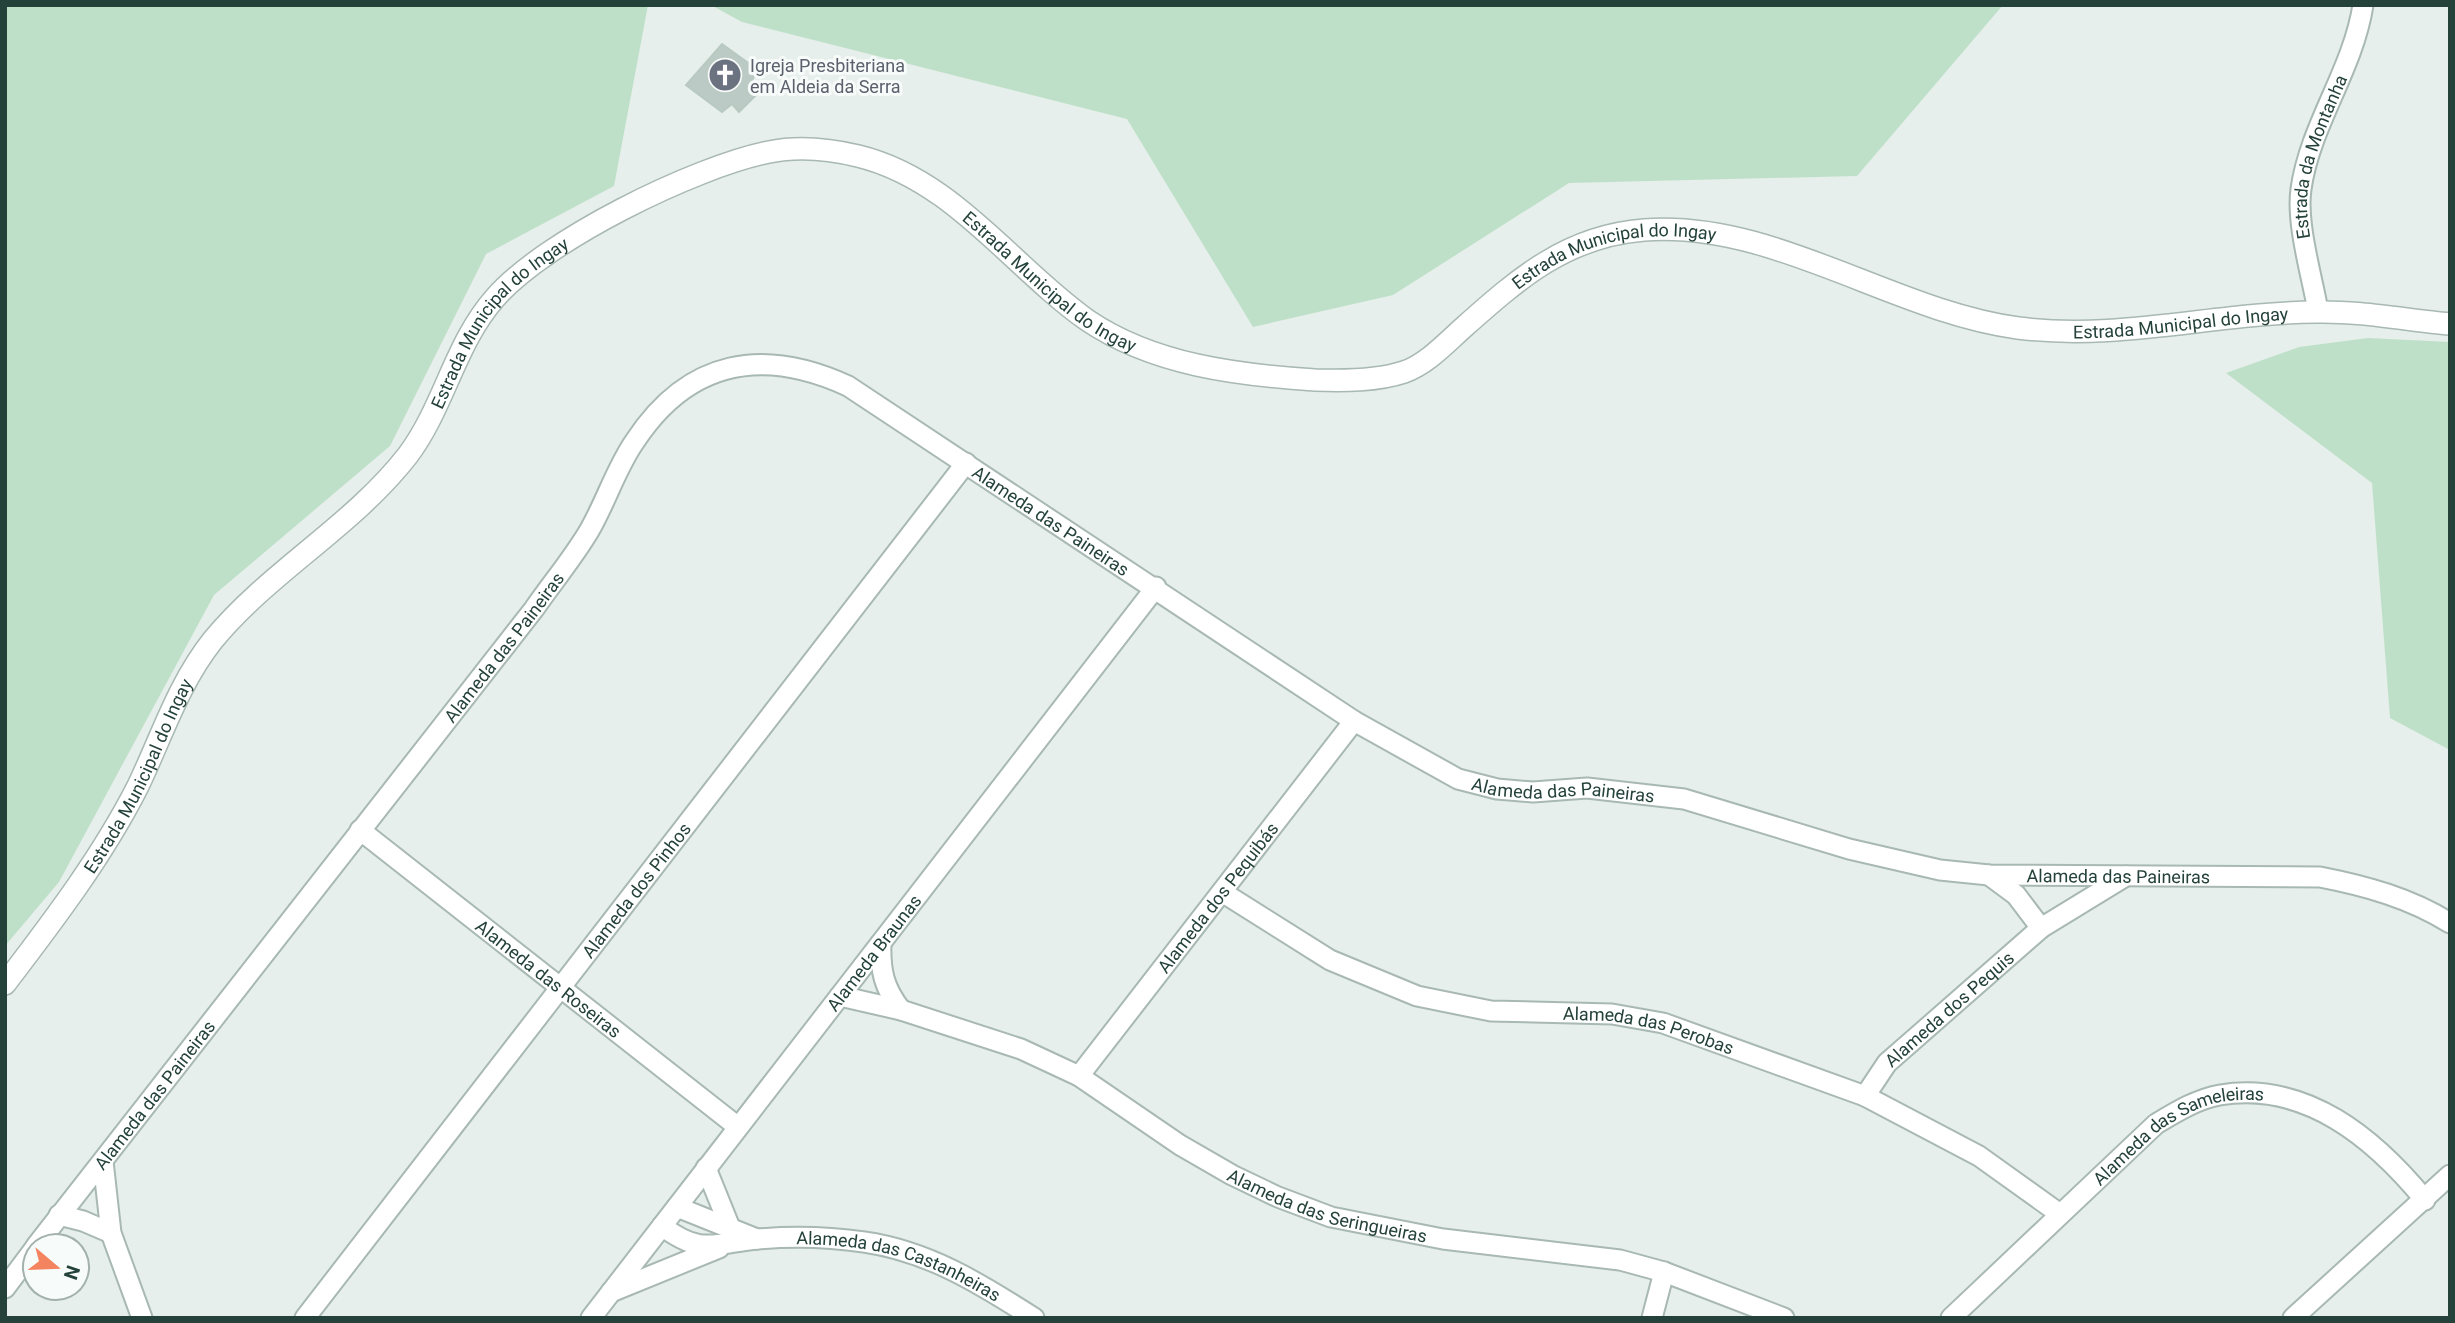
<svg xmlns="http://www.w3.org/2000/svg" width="2455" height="1323" font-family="Roboto,sans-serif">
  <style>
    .green { fill: #bfe0c8 }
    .building { fill: #bbcac4; stroke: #b8c9c2; stroke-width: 2 }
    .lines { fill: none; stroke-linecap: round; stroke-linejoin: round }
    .minor-casing { stroke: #a8b8b2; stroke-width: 23 }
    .tertiary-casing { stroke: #a8b8b2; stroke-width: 24 }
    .minor { stroke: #fff; stroke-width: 19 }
    .tertiary { stroke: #fff; stroke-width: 21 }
    .labels { text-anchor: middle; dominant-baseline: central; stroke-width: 6; stroke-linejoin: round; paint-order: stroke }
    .worship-label { font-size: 18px; fill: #5b616d; stroke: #f7fbf9; text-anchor: start }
    .street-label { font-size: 18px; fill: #24423a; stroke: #f7fbf9 }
  </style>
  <rect width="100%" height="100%" fill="#e6efeb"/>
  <g class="green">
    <polygon points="5,5 648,5 614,186 486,254 390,446 214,595 59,882 5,946"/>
    <polygon points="711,5 2003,5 1857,176 1569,183 1393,295 1253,327 1127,119 742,22"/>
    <polygon points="2368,338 2450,342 2450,750 2390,718 2372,483 2226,373 2299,347"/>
  </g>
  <polygon class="building" points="722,44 758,70 752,80 763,88 739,112 732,104 722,112 686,85"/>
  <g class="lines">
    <defs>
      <g id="minor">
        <path id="s1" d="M2318 311C2312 276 2296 224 2301 189 2310 125 2353 70 2363 5"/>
        <path id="s2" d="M360 830 738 1127"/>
        <polyline points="1989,875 2016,895 2041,928"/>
        <path id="s3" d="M1222 892 1330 960 1417 996 1491 1011 1612 1014 1663 1023 1865 1096 1979 1156 2060 1214"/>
        <path d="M881 943C880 971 884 988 901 1010"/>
        <path id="s4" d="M840 996 901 1010 1021 1049 1079 1076 1180 1145 1232 1175 1278 1197 1331 1217 1443 1239 1620 1260 1664 1272 1784 1318"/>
        <path id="s5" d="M1079 1076 1354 721"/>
        <path id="s6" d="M1865 1096 1887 1063 2041 928 2126 876"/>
        <polyline points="103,1161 111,1233 142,1318"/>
        <polyline points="706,1168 729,1225"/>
        <polyline points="677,1207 757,1239"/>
        <polyline points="59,1215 83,1221 111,1233"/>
        <path id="s7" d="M662 1226C701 1256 715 1243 758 1239 792 1236 830 1237 864 1242 928 1251 981 1284 1034 1318"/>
        <path id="s8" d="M36 1246 534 609C552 583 573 558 589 531 606 502 616 468 635 441 689 359 763 347 848 386L1354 721 1458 779 1497 789 1533 792 1587 788 1684 799 1849 849 1940 870 1989 875 2320 877C2366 886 2410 898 2450 923"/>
        <polyline points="5,1288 35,1248"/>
        <polyline points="611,1292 719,1248"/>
        <path id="s9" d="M305 1318 966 463"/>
        <path id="s10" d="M591 1318 1156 587"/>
        <polyline points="1652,1318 1664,1272"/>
        <path id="s11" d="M1951 1318 2156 1124C2176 1112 2197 1099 2220 1095 2306 1081 2374 1138 2425 1200"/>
        <polyline points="2293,1318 2450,1175"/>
      </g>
      <g id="tertiary">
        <path id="s12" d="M5 984C53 921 102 857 138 786 162 736 178 684 213 640 270 571 353 526 408 455 444 407 455 343 495 298 544 241 694 167 769 152 798 146 829 149 858 156 953 179 1011 266 1087 320 1153 365 1238 375 1315 380 1344 381 1377 381 1404 372 1427 364 1446 343 1464 327 1519 278 1567 236 1644 230 1773 220 1892 311 2018 328 2117 341 2216 313 2316 312 2360 311 2406 320 2450 324"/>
      </g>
    </defs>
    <use href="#minor" class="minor-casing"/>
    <use href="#tertiary" class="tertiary-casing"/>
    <use href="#minor" class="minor"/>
    <use href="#tertiary" class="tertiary"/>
  </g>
  <defs>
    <symbol id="church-disc" viewBox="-11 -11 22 22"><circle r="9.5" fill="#6b7280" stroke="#f7fbf9"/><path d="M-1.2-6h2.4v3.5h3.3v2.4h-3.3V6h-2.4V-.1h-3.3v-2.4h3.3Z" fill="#fff"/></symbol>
  </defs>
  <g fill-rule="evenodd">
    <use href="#church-disc" x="706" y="56" width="38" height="38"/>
  </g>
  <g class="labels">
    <g class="worship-label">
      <text x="750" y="65">Igreja Presbiteriana<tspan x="750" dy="21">em Aldeia da Serra</tspan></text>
    </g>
    <g class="street-label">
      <text stroke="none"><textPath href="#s1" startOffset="159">Estrada da Montanha</textPath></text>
      <text stroke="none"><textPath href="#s12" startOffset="2118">Estrada Municipal do Ingay</textPath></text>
      <text stroke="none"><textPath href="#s12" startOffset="1488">Estrada Municipal do Ingay</textPath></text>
      <text stroke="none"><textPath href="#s12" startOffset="2706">Estrada Municipal do Ingay</textPath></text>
      <text stroke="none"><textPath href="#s12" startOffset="836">Estrada Municipal do Ingay</textPath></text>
      <text stroke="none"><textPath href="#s8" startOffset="1493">Alameda das Paineiras</textPath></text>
      <text stroke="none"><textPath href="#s8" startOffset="760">Alameda das Paineiras</textPath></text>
      <text stroke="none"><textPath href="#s12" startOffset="248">Estrada Municipal do Ingay</textPath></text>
      <text stroke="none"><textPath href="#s8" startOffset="2082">Alameda das Paineiras</textPath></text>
      <text stroke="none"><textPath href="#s8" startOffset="2648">Alameda das Paineiras</textPath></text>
      <text stroke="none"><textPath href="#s9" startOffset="541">Alameda dos Pinhos</textPath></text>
      <text stroke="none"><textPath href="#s5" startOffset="226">Alameda dos Pequibás</textPath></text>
      <text stroke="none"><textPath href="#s10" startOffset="462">Alameda Braunas</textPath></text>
      <text stroke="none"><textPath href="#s2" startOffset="240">Alameda das Roseiras</textPath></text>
      <text stroke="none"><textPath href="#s6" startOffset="122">Alameda dos Pequis</textPath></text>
      <text stroke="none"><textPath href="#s3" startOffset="457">Alameda das Perobas</textPath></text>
      <text stroke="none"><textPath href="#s8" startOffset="192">Alameda das Paineiras</textPath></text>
      <text stroke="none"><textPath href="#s11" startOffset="298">Alameda das Sameleiras</textPath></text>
      <text stroke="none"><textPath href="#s4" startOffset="536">Alameda das Seringueiras</textPath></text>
      <text stroke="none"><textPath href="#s7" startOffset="247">Alameda das Castanheiras</textPath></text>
    </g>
  </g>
  <rect width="2455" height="1323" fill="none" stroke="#24423a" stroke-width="14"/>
  <g transform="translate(56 1267) rotate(109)"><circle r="33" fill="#f7fbf9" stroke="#a3b1ad" stroke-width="2"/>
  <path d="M0-5L12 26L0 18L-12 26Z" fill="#f4845f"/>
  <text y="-10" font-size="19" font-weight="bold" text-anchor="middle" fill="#24423a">N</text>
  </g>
</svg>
